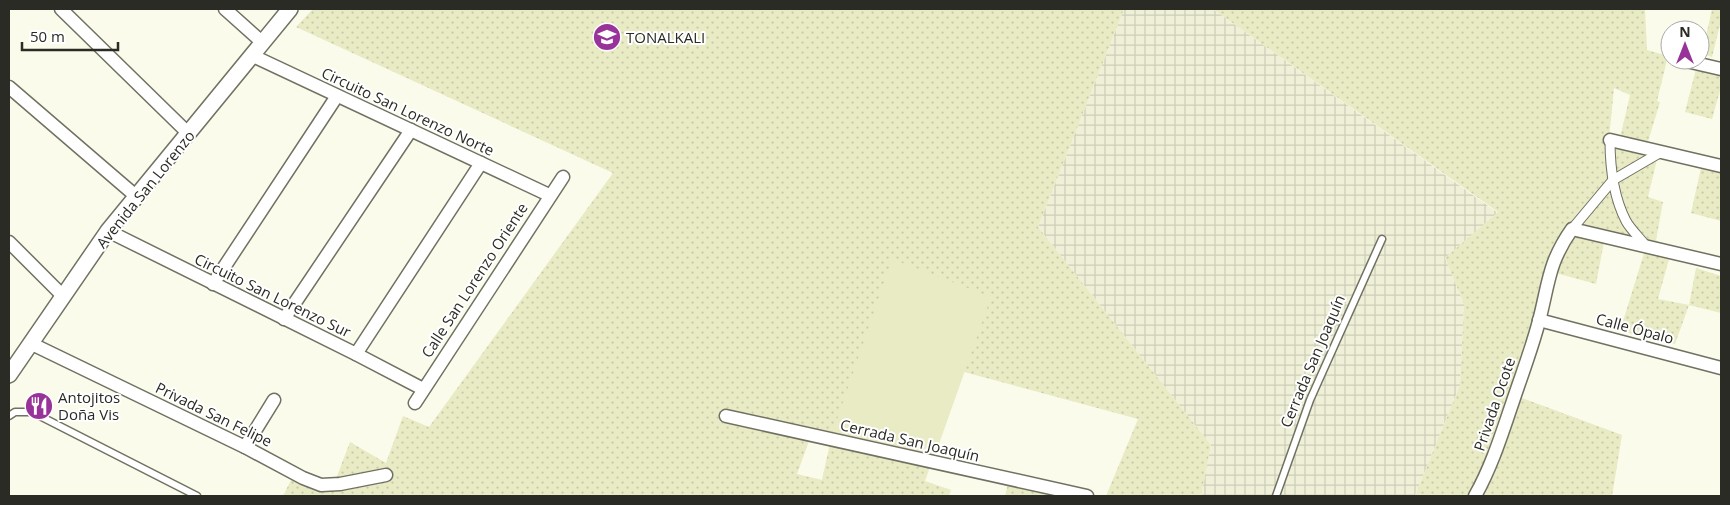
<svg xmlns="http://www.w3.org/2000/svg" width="1730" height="505" font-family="'Open Sans',sans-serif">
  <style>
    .industrial { fill: url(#industrial-grid) }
    .grass { fill: url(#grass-dots); fill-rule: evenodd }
    .park { fill: #e9ebc5 }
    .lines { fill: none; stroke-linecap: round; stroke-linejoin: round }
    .service-casing { stroke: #717162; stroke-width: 9 }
    .pedestrian-casing { stroke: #717162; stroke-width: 11 }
    .minor-casing { stroke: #717162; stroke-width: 15 }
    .tertiary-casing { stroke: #717162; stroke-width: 18 }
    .service { stroke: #fff; stroke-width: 6 }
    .pedestrian { stroke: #fff; stroke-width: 9 }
    .minor { stroke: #fff; stroke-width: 12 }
    .tertiary { stroke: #fff; stroke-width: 15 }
    .labels { text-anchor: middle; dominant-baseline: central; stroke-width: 4; stroke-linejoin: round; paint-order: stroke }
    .poi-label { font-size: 15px; fill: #2a2b24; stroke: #fff; text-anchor: start }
    .street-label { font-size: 15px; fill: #2a2b24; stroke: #fff }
  </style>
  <defs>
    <pattern id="industrial-grid" width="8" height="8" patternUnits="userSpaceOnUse" patternTransform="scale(1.25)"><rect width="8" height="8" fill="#eff0d7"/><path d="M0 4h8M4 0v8" fill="none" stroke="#cdceb8"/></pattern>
    <pattern id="grass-dots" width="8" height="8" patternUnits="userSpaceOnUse" patternTransform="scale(1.25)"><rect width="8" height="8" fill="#e9ebc5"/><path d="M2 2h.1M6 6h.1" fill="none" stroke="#c8caa9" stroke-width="1.8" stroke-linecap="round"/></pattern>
  </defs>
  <rect width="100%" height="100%" fill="#fafbea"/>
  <polygon class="industrial" points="1124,9 1213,9 1498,213 1445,258 1464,304 1460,385 1415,496 1201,496 1211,445 1038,227"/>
  <g class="grass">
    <path d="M313 9H1124L1038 227 1211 445 1201 496H1106L1138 419 964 372 925 481 951 490 949 496H283L296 470 334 484 350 442 386 463 403 416 429 427 613 173 296 27ZM813 430 832 434 822 480 797 474Z"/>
    <polygon points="1213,9 1645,9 1647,50 1668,56 1657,101 1660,102 1647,145 1620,138 1630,95 1614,88 1609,139 1659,151 1648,197 1663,202 1656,240 1671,252 1658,299 1689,305 1696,268 1721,276 1721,313 1689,305 1675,344 1620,331 1646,247 1605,237 1596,284 1552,272 1514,395 1622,435 1612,496 1480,496 1495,473 1511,406 1477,496 1415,496 1460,385 1464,304 1445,258 1498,212"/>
    <polygon points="1712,9 1721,9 1721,21 1712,57 1702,54"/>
    <polygon points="1696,69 1721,76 1721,87 1712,119 1685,112"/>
    <polygon points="1701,168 1721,173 1721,221 1691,213"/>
    <polygon points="1010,476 1099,496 1005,496"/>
  </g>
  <polygon class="park" points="892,259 991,297 934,458 832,434"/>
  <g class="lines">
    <defs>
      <g id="service">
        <polyline points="9,416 15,412 32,412 197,496"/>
        <polyline points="1276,496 1310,400 1382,239"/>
      </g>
      <g id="pedestrian">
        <path d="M1610 140C1610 167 1613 196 1626 221 1631 230 1640 238 1646 246"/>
        <polyline points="1572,229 1613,180 1661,152"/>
      </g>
      <g id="minor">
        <polyline points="61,9 189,134"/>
        <polyline points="225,9 263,43"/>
        <polyline points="253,56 549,195"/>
        <polyline points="1682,60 1721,69"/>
        <polyline points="9,87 137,197"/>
        <polyline points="1610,140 1721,166"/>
        <polyline points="108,231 356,354 423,389"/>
        <polyline points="9,242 64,297"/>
        <polyline points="213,284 337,96"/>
        <polyline points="284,319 411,130"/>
        <polyline points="1539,320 1721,368"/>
        <polyline points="32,344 245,447 303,478 321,485 340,484 386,475"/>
        <polyline points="356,354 481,163"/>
        <polyline points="415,403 563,177"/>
        <polyline points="726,416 1087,496"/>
        <polyline points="245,447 274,400"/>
        <path d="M1475 496C1492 466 1502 433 1513 401 1522 374 1532 348 1539 321 1549 283 1548 263 1572 229L1721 264"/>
      </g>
      <polyline id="tertiary" points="9,375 108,231 290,9"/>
    </defs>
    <use href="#service" class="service-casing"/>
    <use href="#pedestrian" class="pedestrian-casing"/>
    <use href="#minor" class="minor-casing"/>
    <use href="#tertiary" class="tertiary-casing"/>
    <use href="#service" class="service"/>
    <use href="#pedestrian" class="pedestrian"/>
    <use href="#minor" class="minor"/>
    <use href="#tertiary" class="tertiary"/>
  </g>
  <defs>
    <symbol id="school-disc" viewBox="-11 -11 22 22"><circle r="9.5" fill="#983399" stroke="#fff"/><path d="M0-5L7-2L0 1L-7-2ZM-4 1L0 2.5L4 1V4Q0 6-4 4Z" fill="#fff"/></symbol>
    <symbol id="restaurant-disc" viewBox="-11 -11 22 22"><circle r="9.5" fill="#983399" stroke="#fff"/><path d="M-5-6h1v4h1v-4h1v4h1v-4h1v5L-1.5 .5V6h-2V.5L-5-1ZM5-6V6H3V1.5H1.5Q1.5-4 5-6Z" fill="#fff"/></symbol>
  </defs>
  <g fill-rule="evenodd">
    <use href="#school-disc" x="591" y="21" width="32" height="32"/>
    <use href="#restaurant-disc" x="23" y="390" width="32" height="32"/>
  </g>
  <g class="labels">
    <g class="poi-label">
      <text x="626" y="37">TONALKALI</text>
      <text x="58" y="397">Antojitos<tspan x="58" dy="17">Doña Vis</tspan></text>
    </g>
    <g class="street-label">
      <text transform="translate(408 111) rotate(25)">Circuito San Lorenzo Norte</text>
      <text transform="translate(145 189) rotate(-51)">Avenida San Lorenzo</text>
      <text transform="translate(474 280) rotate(-57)">Calle San Lorenzo Oriente</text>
      <text transform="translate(273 295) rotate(26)">Circuito San Lorenzo Sur</text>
      <text transform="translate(1635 328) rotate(15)">Calle Ópalo</text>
      <text transform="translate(1312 361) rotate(-67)">Cerrada San Joaquín</text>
      <text transform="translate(1494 404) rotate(-71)">Privada Ocote</text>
      <text transform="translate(214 414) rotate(26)">Privada San Felipe</text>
      <text transform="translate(910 440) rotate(13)">Cerrada San Joaquín</text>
    </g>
  </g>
  <rect width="1730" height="505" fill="none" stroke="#2a2b24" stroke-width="20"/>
  <g transform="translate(1685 45)"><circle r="24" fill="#ffffff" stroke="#aaaaa7"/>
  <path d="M0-4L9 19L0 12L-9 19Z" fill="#983399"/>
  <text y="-8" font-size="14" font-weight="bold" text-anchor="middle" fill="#2a2b24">N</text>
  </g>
  <path d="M22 42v8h96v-8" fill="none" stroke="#2a2b24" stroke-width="2.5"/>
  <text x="30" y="42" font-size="15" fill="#2a2b24" stroke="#ffffff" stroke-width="4" paint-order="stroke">50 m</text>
</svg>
